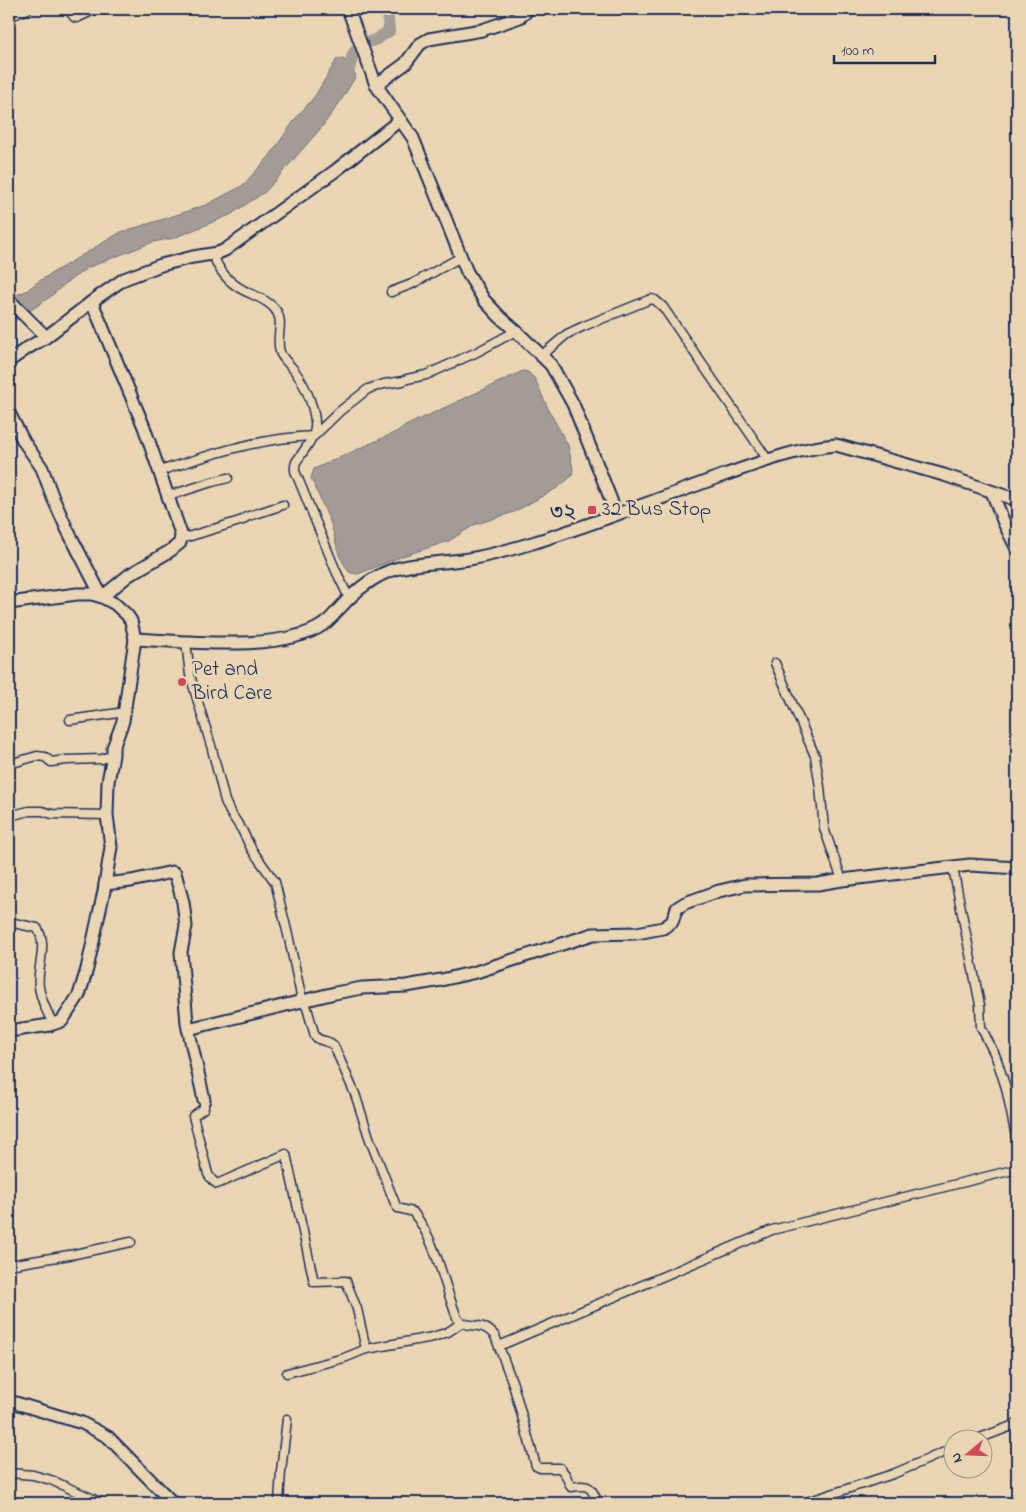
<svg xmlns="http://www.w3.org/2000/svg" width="1026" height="1512" font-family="'Indie Flower','Noto Sans Bengali',sans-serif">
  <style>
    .water { fill: #a39c96; stroke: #6d7080 }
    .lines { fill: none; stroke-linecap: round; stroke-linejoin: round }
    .river { stroke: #a39c96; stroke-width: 12 }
    .street-casing { stroke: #1b2f5e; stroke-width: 11 }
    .secondary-casing { stroke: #1b2f5e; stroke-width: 15 }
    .street { stroke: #ead5b3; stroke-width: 8 }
    .secondary { stroke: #ead5b3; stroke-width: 11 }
    .poi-dot { fill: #d1495b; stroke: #ead5b3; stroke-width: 2 }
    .labels { text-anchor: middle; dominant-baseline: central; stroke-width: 5; stroke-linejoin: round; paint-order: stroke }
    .poi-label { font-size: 21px; fill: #1b2f5e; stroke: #ead5b3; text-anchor: start }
    .neighbourhood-label { font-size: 22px; fill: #1b2f5e; stroke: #ead5b3 }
  </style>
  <rect width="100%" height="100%" fill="#ead5b3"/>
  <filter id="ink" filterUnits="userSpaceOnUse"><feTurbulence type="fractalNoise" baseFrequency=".02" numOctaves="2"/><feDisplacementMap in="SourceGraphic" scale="10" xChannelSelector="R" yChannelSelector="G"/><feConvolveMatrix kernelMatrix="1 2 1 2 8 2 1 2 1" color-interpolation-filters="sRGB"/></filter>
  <g filter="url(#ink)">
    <g class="water">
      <polygon points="337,59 343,59 350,65 356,76 340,102 321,128 266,191 230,215 174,238 153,242 87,268 66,283 50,297 9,325 9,298 26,291 39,281 121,232 164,219 206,205 242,186 269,157 296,118 315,96"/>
      <polygon points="523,371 528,372 535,379 549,411 568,445 573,469 572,476 557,488 514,512 474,525 449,541 403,556 358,574 351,573 348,571 339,555 331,524 311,478 314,469 396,432 403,427"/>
    </g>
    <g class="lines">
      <polyline class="river" points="342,78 349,69 353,54 359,46 377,39 389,31 387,9"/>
      <defs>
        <g id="street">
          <polyline points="68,9 74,17 77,18 96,9"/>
          <polyline points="9,17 28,9"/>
          <path d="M213 254C218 270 229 283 245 291 255 296 266 299 274 308 286 321 275 336 280 352 282 359 292 366 296 373 306 386 319 417 314 433 312 440 301 455 296 462L295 466V471L336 571 349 598"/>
          <polyline points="391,292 412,284 461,257"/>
          <polyline points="541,356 567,334 584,326 651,299 655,300 663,307 768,460"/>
          <path d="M160 471C212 454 258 438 314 436L340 411 368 389 384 384 403 381 407 379 426 375 477 352 516 331"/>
          <polyline points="168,496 212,482 228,478"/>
          <polyline points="181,539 243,520 246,517 283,505"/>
          <path d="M186 642 190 675 212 749 225 801 230 812 242 830 252 850 275 882 289 939 302 1000 307 1008 315 1036C320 1043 329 1039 334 1046L355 1094 370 1140 396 1206 398 1208 413 1212C438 1244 443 1284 458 1320 469 1330 481 1319 495 1336L513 1384 536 1466 540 1468H560L565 1474 571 1487C589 1484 591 1486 598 1503"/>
          <polyline points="775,663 815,756 820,787 824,828 842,880"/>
          <polyline points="70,720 125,712"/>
          <polyline points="9,764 37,756 45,757 51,762 66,760 102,759 113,755"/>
          <polyline points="9,816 29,811 42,811 52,814 107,815"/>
          <polyline points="953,868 980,1005 981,1027 996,1057 1006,1088 1017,1142"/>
          <path d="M9 922 37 928C49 945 36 968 39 987 41 1000 47 1012 53 1024"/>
          <polyline points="204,1104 204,1100 204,1108 193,1116 208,1174 212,1180 217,1184 286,1154 314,1282 346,1281 357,1309 366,1349"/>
          <polyline points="9,1265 75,1254 131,1242"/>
          <polyline points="499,1346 772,1230 1017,1169"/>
          <polyline points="287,1373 344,1358 366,1349 433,1337 448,1332 461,1323"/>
          <polyline points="975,1440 1017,1424"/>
          <polyline points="9,1473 33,1475 51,1480 102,1503"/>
          <polyline points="279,1503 281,1471 287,1419"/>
          <polyline points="804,1503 893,1474 954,1448"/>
        </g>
        <g id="secondary">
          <polyline points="348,9 376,85 413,138 467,272 484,300 500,317 516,331 551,365 573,404 611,500 615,514"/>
          <polyline points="376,85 405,64 420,44 429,39 482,30 520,17 525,13 527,9"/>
          <polyline points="9,300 46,337"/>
          <polyline points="9,361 26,349 46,337 98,297 124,279 161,265 193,257 218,253 225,250 335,171 400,120"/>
          <polyline points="9,413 24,442 42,468 53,498 67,529 102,597 129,575 170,551 180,543 181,534 144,427 92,302"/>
          <polyline points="992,492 1004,523 1017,549"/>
          <polyline points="9,603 77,594 92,594 102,597 115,604 127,615 131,621 135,639 123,721 113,748 113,755 108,782 107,815 111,847 104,891 87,969 79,995 62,1021 50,1025 9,1031"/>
          <path d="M135 639C183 641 284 653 324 624 330 620 335 613 340 608 355 591 373 576 395 569 419 562 445 563 469 559 494 555 519 547 542 540 605 520 666 496 727 474 762 462 799 448 836 445L944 475 1017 500"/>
          <polyline points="105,884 131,881 172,872 175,873 183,902 186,926 181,952 187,1023 204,1100"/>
          <polyline points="188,1029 335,993 362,988 406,986 441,980 476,972 593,934 637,933 663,928 672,922 677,908 685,903 719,891 745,885 818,884 842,880 970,865 1017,868"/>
          <polyline points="9,1401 82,1423 108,1437 173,1503"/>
        </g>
      </defs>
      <use href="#street" class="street-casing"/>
      <use href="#secondary" class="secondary-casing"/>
      <use href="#street" class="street"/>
      <use href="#secondary" class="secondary"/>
    </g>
  </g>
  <g class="poi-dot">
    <rect x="587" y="505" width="10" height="10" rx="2.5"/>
    <circle cx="182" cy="682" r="5"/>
  </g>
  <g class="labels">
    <g class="poi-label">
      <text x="602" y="510">32 Bus Stop</text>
      <text x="192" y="670">Pet and<tspan x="192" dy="24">Bird Care</tspan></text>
    </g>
    <g class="neighbourhood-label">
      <text x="563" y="514">৩২</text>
    </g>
  </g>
  <rect width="1026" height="1512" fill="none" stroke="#ead5b3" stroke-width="30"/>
  <rect x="15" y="15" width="996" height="1482" fill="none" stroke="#1b2f5e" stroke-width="2" filter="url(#ink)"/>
  <g transform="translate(968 1454) rotate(251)"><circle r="24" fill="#ead5b3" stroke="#979391"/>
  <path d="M0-4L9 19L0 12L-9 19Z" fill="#d1495b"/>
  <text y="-8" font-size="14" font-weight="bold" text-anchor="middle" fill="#1b2f5e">N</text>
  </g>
  <path d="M834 55v8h101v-8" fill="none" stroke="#1b2f5e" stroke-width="2.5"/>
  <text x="841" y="55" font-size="15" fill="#1b2f5e" stroke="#ead5b3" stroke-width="4" paint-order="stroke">100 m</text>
</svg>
